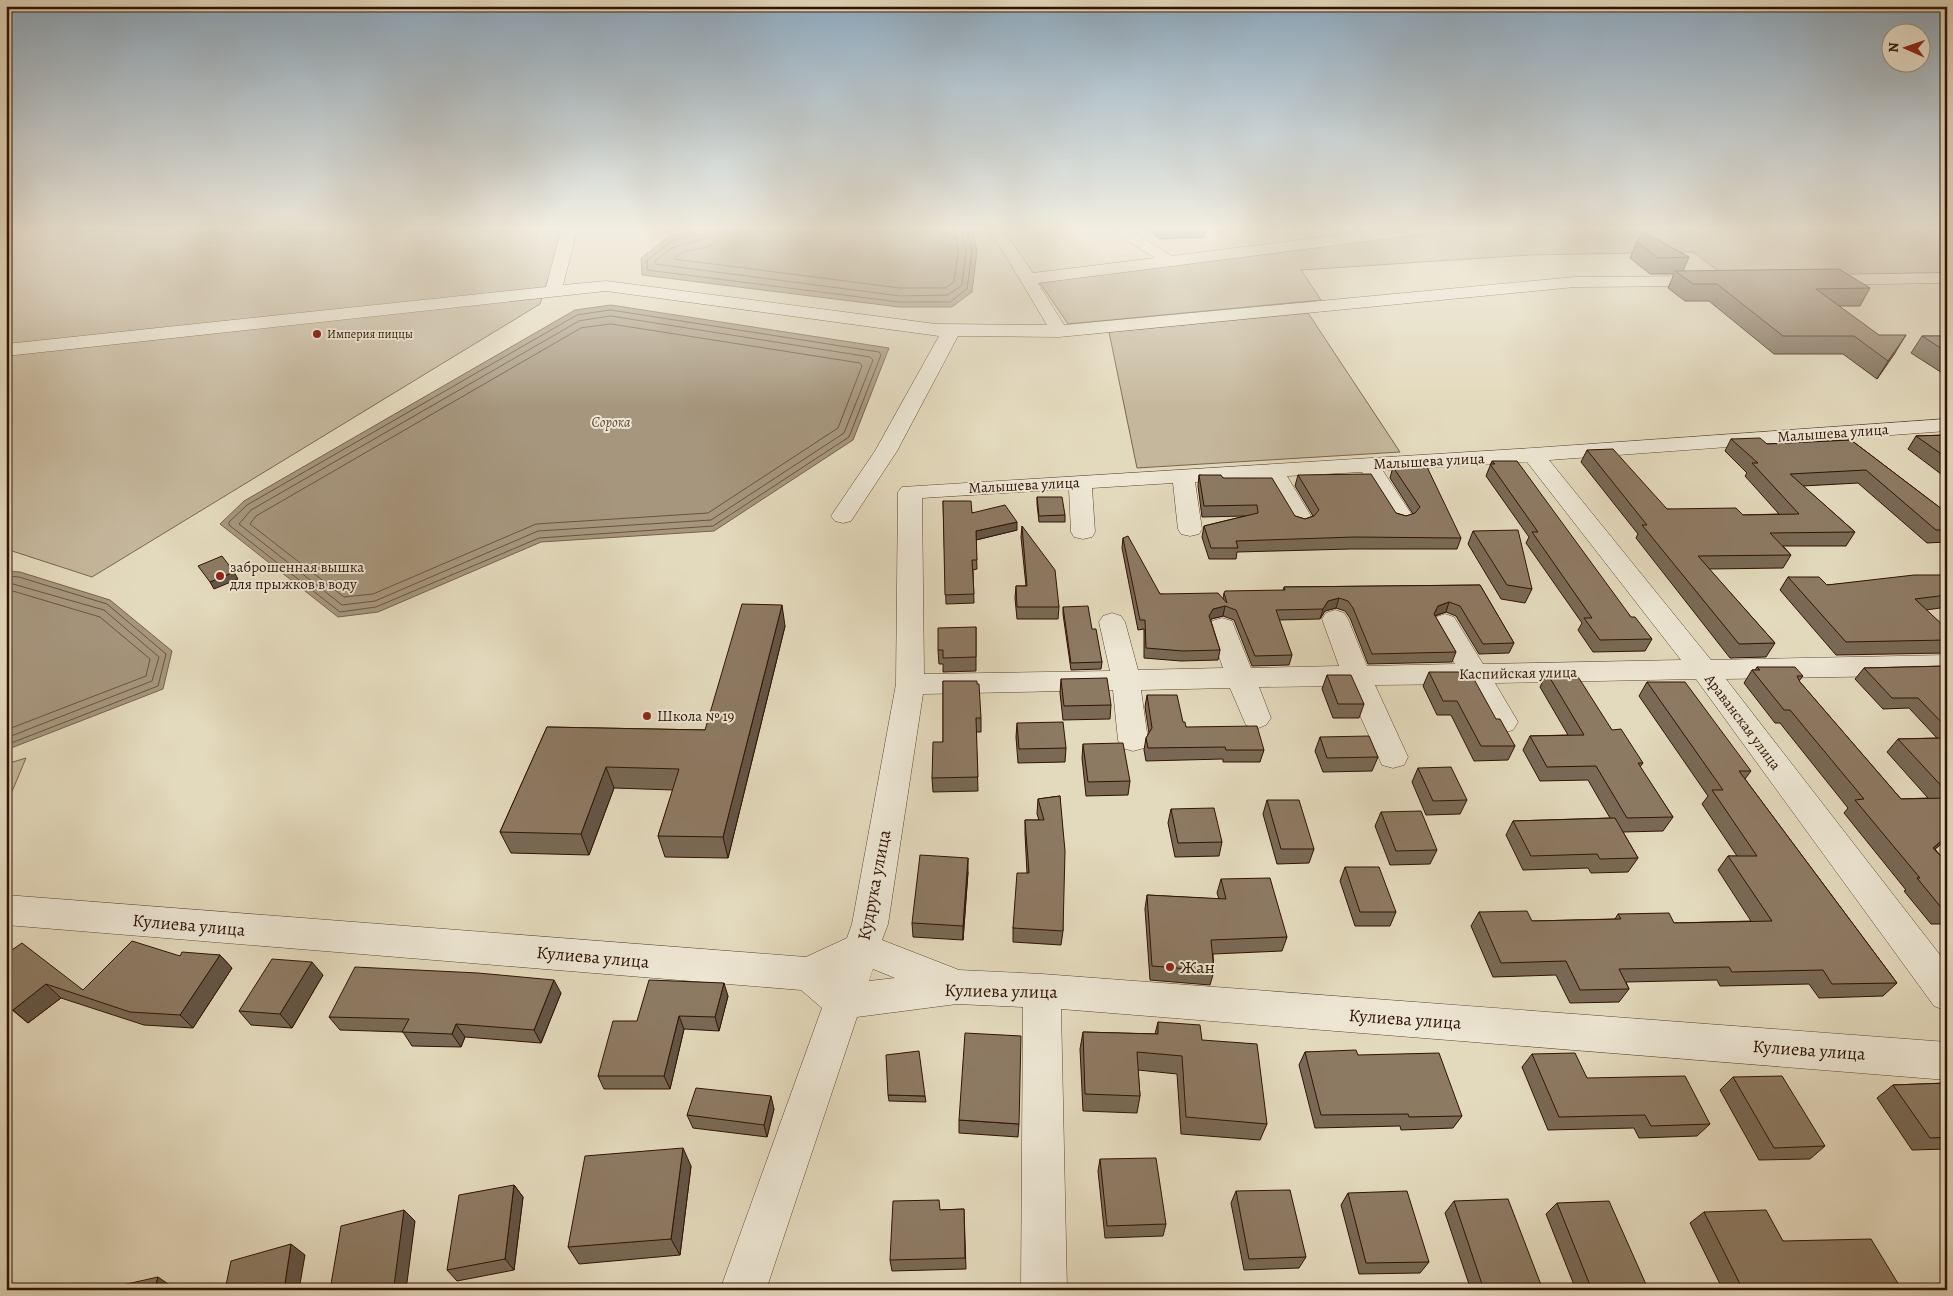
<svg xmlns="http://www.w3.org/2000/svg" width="1953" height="1296" font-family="Alegreya,serif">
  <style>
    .green { fill: #c5b79c; stroke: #7a654f }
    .water { fill: #a6967d; stroke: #77624c }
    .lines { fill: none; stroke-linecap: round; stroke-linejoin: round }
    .shore { stroke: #6b5440; stroke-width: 1 }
    .minor-casing { stroke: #5d4430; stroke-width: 1 }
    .minor { fill: #ede6d3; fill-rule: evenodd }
    .wall { fill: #796955; stroke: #301302 }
    .shaded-wall { fill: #635545; stroke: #301302 }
    .building { fill: #8d7a63; stroke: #301302 }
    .poi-dot { fill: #8f2418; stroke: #ede6d3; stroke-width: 2 }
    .labels { text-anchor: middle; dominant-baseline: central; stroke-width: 4; stroke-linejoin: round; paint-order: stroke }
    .far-poi-label { font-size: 12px; fill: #301302; stroke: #ede6d3; text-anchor: start }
    .far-water-label { font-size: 14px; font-style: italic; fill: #5f4733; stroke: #ede6d3 }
    .street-label { font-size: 15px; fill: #301302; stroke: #ede6d3 }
    .poi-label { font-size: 15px; fill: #301302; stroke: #ede6d3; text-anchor: start }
    .near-street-label { font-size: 18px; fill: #301302; stroke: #ede6d3 }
    .near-poi-label { font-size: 18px; fill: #301302; stroke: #ede6d3; text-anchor: start }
  </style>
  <rect width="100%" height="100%" fill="#e3d9bc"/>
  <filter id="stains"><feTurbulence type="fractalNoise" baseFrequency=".004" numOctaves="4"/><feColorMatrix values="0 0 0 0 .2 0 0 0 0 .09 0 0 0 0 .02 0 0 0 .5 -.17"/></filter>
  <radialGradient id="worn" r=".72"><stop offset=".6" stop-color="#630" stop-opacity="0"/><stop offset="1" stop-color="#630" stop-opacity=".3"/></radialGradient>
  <g class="green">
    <polygon points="6,227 565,227 540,304 92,577 6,549"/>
    <polygon points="1466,227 1947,227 1947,274 1725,276 1693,252 1529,255 1301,270 1321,300 1068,324 1038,280 1286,251"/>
    <polygon points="1308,313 1400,452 1137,468 1109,332"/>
    <polygon points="26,758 6,806 6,764"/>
  </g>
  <g class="water">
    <polygon points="714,227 972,227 977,251 972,292 952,307 899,307 642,275 641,258 670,236"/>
    <polygon points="611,305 889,348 853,440 714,531 541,542 378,612 338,617 220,524 244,501 575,310"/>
    <polygon points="6,571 20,572 110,600 172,651 163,689 6,750"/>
  </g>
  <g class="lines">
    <g class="shore">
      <polyline points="709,227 705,234 672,241 647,260 647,270 899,302 950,302 967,289 972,252 967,227"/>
      <polyline points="715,227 710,237 672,248 655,261 655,264 900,296 948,295 962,285 966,252 961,227"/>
      <path d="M722 227C716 259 688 242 674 259L900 288H945L954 282 958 252 954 227"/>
      <polygon points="611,310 879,352 881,355 849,437 713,526 539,538 376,607 340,612 229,525 229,522 247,505 577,315"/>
      <polygon points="611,316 870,357 873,360 844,433 711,520 538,531 375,601 342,605 239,524 251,510 579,321"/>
      <polygon points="611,324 860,363 862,366 838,428 708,513 536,524 373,594 344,597 250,524 256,516 581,328"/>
      <polyline points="6,576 19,577 107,604 166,654 158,686 6,745"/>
      <polyline points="6,582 104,610 159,657 152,681 6,738"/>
      <polyline points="6,589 100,617 150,659 146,676 6,730"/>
    </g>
    <defs>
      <g id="minor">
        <polygon points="562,227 578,227 563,285 606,281 936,324 1047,325 1001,248 985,227 1001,227 1033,273 1155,258 1119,235 1116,232 1124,227 1172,256 1405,227 1448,227 1440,232 1038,283 1064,325 1575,277 1709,276 1715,277 1717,281 1715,285 1709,286 1575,287 1059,337 958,336 897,451 851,521 843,523 835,521 831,516 875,451 939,336 606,291 6,356 6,344 546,287"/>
        <polygon points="1947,273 1947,283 1819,285 1813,284 1811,280 1813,276 1819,275"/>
        <path d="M1947 419V431L1549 460 1711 660 1947 655V675L1726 679 1947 964V1011L1934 1006 1696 679 1495 683 1518 722 1513 730 1503 733 1493 730 1466 684 1375 685 1408 757 1404 765 1393 768 1382 765 1347 686 1259 687 1271 718 1266 725 1256 729 1246 725 1230 688 1141 690 1148 740 1144 748 1133 751 1122 748 1118 740 1113 690 923 694 888 924 882 940 959 970 1042 974 1947 1042V1080L1061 1009 1067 1290H1021L1023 1007 957 1004 857 1017 766 1290H720L822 1008 801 990 6 925V895L806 957 847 938 852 924 896 684 898 492 902 487 1533 448ZM1527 462 1681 660 1483 664 1454 617 1445 614 1436 617 1432 623 1455 664 1367 666 1348 619 1344 613 1335 610 1326 613 1322 619 1339 666 1251 668 1232 621 1222 618 1212 621 1209 627 1223 668 1138 670 1125 622 1121 616 1112 613 1103 616 1099 622 1110 671 924 674 922 498 1069 489 1071 532 1074 537 1083 539 1092 537 1095 532 1092 488 1173 483 1178 529 1181 534 1190 536 1199 534 1202 529 1195 482 1265 478 1294 526 1302 528 1310 526 1314 521 1287 476 1362 472 1394 523 1402 525 1410 523 1414 518 1383 471ZM873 969 895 978 869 981Z"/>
      </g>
    </defs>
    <use href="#minor" class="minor-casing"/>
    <use href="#minor" class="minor"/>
  </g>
  <g class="wall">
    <polygon points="1148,227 1206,227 1206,228 1204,237 1160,239 1149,230"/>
    <polygon points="1637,242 1689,257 1683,271 1870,288 1860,306 1839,306 1895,353 1877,379 1843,354 1774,354 1709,301 1685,301 1668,288 1674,274 1650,274 1630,258"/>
    <polygon points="1922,336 1947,336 1947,376 1911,353"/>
    <polygon points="1947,435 1947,474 1941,474 1908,449 1916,436"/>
    <polygon points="1731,439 1767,444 1851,440 1947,513 1947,542 1927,543 1858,483 1803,486 1855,532 1846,546 1783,546 1791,555 1783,568 1709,569 1775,643 1766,657 1730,658 1636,538 1638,534 1581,462 1587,450 1667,509 1743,515 1779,514 1745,476 1747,473 1725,451"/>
    <polygon points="1492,461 1631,617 1652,639 1645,651 1593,652 1578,630 1582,623 1526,543 1529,537 1486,476"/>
    <polygon points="1393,467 1461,538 1457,549 1351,549 1237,552 1236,559 1209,559 1202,537 1204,526 1245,516 1202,517 1198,486 1199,475 1223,478 1295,516 1305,519 1313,516 1295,486 1298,475 1396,513 1406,516 1413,514 1390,478"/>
    <polygon points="1037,497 1065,515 1065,522 1039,522 1037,504"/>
    <polygon points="943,501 1017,530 976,540 977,569 973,570 974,603 946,604"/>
    <polygon points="1022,526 1059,607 1058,619 1017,619 1015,598 1016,586 1026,586 1021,537"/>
    <polygon points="1473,531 1532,589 1525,603 1501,599 1468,544"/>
    <polygon points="1123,538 1160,594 1223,599 1224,593 1283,591 1284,587 1480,585 1514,643 1509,653 1479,654 1456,616 1446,612 1435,616 1456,652 1452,662 1368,664 1350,618 1345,611 1336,608 1325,611 1320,619 1279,620 1292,655 1289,665 1252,666 1234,620 1223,616 1211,619 1211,621 1220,650 1218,660 1181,661 1144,658 1144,629 1138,630 1122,548"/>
    <polygon points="1947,575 1947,607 1926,610 1947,629 1947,650 1944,653 1836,655 1780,590 1788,577 1827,585"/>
    <polygon points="1063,607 1092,629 1102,662 1101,669 1071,670 1063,614"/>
    <polygon points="785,626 728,858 665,857 658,836 673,790 614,788 589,855 511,853 500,832 547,727 705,730"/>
    <polygon points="976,627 976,671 943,672 943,664 939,664 938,650"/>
    <polygon points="1947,666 1947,839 1935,849 1947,863 1947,924 1931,924 1904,891 1906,890 1844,813 1848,808 1780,723 1775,723 1744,683 1752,670 1755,670 1757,667 1803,676 1799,681 1901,799 1928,798 1887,752 1898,739 1937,738 1909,708 1883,709 1855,679 1864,668"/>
    <polygon points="1429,672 1496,719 1515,746 1508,760 1474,761 1451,715 1437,715 1423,686"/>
    <polygon points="1547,673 1612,730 1643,763 1640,767 1673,817 1663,831 1623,832 1638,858 1628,872 1591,873 1588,868 1523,870 1506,835 1513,821 1610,818 1588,780 1540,781 1523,750 1530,736 1568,735 1540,687"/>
    <polygon points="1327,675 1364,704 1359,718 1333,718 1322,689"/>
    <polygon points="1061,679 1111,705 1110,719 1063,720 1060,693"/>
    <polygon points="943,681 981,718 981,732 976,732 978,791 933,792 932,778 943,742"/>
    <polygon points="1647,682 1751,771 1745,779 1897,983 1883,996 1819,998 1809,984 1720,986 1717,980 1626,982 1629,989 1619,1002 1570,1003 1556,975 1493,977 1471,926 1479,912 1532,921 1615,919 1618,914 1674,923 1751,921 1718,870 1728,856 1737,856 1702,804 1708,796 1639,696"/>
    <polygon points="1147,695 1183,722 1186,727 1264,750 1260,762 1223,762 1223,759 1146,761 1144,750 1146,738 1149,733 1145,707"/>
    <polygon points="1017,723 1066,748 1065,762 1018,763 1016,737"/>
    <polygon points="1320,737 1378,757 1372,771 1323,772 1315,751"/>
    <polygon points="1083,744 1130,781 1128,795 1086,796 1082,758"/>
    <polygon points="1418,768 1467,800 1460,814 1426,815 1412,782"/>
    <polygon points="1060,796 1063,931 1061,945 1013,942 1013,928 1027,873 1025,834 1025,820 1039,820 1037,814 1038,799"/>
    <polygon points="1267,800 1314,849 1309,863 1277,864 1263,814"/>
    <polygon points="1171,809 1222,842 1219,856 1175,857 1168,823"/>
    <polygon points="1381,812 1437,850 1430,864 1390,865 1375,826"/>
    <polygon points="1345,867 1396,912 1390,926 1355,926 1340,881"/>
    <polygon points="968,872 963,940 913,937 912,923"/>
    <polygon points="1221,879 1287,937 1282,951 1213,954 1214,971 1210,985 1150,980 1145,909 1147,895 1219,899 1217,893"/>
    <polygon points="6,954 83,990 180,956 220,955 232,968 193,1028 144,1025 61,998 28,1023 6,1005"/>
    <polygon points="323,975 292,1028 251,1025 239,1011"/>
    <polygon points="561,993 541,1043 465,1037 461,1047 412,1046 403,1032 340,1030 329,1017"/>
    <polygon points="728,996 719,1031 684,1029 670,1089 604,1089 598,1076 637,1021"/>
    <polygon points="1158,1022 1202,1040 1267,1124 1260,1140 1181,1134 1177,1074 1138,1070 1140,1096 1137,1113 1083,1111 1080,1049 1083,1032 1155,1034"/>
    <polygon points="1305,1052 1358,1055 1462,1116 1453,1128 1401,1130 1400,1126 1315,1128 1299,1065"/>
    <polygon points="1532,1054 1587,1078 1710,1124 1697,1136 1639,1138 1634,1128 1548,1130 1522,1067"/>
    <polygon points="1733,1077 1825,1146 1810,1159 1759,1160 1720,1090"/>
    <polygon points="1947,1083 1947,1149 1912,1150 1877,1098 1893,1085"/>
    <polygon points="888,1095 925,1096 926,1102 889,1101"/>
    <polygon points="774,1109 767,1137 693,1128 687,1115"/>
    <polygon points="959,1120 1019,1124 1018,1137 959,1133"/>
    <polygon points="1100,1159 1166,1224 1163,1236 1105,1238 1098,1171"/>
    <polygon points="691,1166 680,1255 579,1264 568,1247"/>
    <polygon points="514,1185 523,1197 514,1270 457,1281 447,1270"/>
    <polygon points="1236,1191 1306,1257 1299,1268 1244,1270 1231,1203"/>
    <polygon points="1348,1193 1429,1262 1420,1273 1359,1274 1341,1205"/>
    <polygon points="1454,1201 1543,1290 1471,1290 1445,1213"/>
    <polygon points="1557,1203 1648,1289 1647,1290 1576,1290 1546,1214"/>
    <polygon points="964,1209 966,1269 892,1271 890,1260 940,1210"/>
    <polygon points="1704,1212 1783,1241 1902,1290 1723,1290 1690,1223"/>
  </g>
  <g class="shaded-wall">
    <polygon points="1906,335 1895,353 1877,379 1888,361"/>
    <polygon points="1017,522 1017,530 976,540 976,531"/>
    <polygon points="234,572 238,579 214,589 210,582"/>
    <polygon points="1339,598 1336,608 1325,611 1320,619 1323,609 1328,601"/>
    <polygon points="1449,602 1446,612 1434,616 1434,614 1438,606"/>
    <polygon points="782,605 785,626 728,858 723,837"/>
    <polygon points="1225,606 1223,616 1211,619 1207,626 1209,616 1213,609"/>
    <polygon points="606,767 614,788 589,855 581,834"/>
    <polygon points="1947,836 1947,839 1921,861 1933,848"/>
    <polygon points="968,858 968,872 963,940 963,926"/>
    <polygon points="220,955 232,968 193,1028 180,1015"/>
    <polygon points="312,962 323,975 292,1028 280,1014"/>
    <polygon points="554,980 561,993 541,1043 534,1030"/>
    <polygon points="724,983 728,996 719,1031 715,1017"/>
    <polygon points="46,984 61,998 28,1023 13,1010"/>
    <polygon points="679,1016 684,1029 670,1089 664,1076"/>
    <polygon points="456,1024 465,1037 461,1047 452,1034"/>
    <polygon points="771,1096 774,1109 767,1137 764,1125"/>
    <polygon points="683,1148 691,1166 680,1255 671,1239"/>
    <polygon points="514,1185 523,1197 514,1270 505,1259"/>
    <polygon points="404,1210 415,1221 406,1290 381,1290"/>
    <polygon points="291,1244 305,1255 299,1290 284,1290"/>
    <polygon points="158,1277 174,1288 173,1290 154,1290"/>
  </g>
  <g class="building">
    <polygon points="1158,227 1206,227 1206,228 1161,230"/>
    <polygon points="1644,232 1689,257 1658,258 1637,242"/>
    <polygon points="1839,269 1870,288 1816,289 1879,335 1906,335 1888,361 1854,336 1783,336 1717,284 1693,284 1675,271"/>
    <polygon points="1922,336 1947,336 1947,352"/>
    <polygon points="1947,435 1947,458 1916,436"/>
    <polygon points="1760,438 1767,444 1851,440 1947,513 1947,530 1936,530 1866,470 1790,474 1855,532 1770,533 1791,555 1698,556 1775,643 1739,644 1642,525 1647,525 1587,450 1613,449 1667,509 1736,508 1743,515 1799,514 1752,463 1758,463 1731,439"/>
    <polygon points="1492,461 1517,461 1631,617 1635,617 1652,639 1600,640 1584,618 1592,618 1532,532 1538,532 1490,464 1495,464"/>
    <polygon points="1393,467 1427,467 1461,538 1354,537 1236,541 1238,548 1211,548 1204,526 1258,513 1257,505 1204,506 1199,475 1221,475 1223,478 1272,478 1295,516 1305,519 1314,516 1319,510 1298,475 1371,474 1396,513 1406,516 1415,513 1420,507"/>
    <polygon points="1037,497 1062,497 1065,515 1039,516"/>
    <polygon points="943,501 971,501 972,513 1005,505 1017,522 976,531 977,560 972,560 974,594 945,595"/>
    <polygon points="1022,526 1055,570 1059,607 1017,607 1016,586 1027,586"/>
    <polygon points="1518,530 1532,589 1507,585 1473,531"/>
    <polygon points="1128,536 1160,594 1218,593 1227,603 1224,593 1225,591 1285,590 1284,587 1480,585 1514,643 1483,644 1460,606 1449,602 1438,606 1434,614 1456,652 1372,654 1353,608 1348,601 1339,598 1328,601 1323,609 1276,610 1292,655 1255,656 1236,610 1225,606 1213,609 1209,616 1220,650 1183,651 1146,648 1145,620 1140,620 1123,538"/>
    <polygon points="222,556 234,572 210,582 198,566"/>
    <polygon points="1914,575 1947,575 1947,595 1915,599 1947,629 1947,640 1846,642 1788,577 1819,577 1827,585"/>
    <polygon points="742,604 782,605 723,837 658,836 679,769 606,767 581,834 500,832 547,727 705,730"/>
    <polygon points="1088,606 1092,629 1096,629 1102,662 1071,663 1063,607"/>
    <polygon points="976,627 976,657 943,658 943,650 938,650 938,628"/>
    <polygon points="1947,666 1947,728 1918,698 1892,698 1864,668"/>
    <polygon points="1757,667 1795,667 1803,676 1797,676 1800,682 1901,799 1947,798 1947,836 1933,848 1947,863 1947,911 1944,911 1917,878 1920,878 1855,800 1864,799 1790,710 1784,710 1752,670 1760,670"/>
    <polygon points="1429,672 1470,672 1496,719 1500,719 1515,746 1481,746 1457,701 1443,701"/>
    <polygon points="1575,672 1612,730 1621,729 1643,763 1638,763 1673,817 1627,818 1596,766 1547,767 1530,736 1584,735 1547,673"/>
    <polygon points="1327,675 1351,675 1364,704 1338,704"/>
    <polygon points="1107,678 1111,705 1064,706 1061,679"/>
    <polygon points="943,681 977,681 977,684 979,684 981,718 976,718 978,777 932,778 933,742 943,742"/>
    <polygon points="1647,682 1685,682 1751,771 1739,771 1897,983 1832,984 1823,970 1732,972 1729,967 1619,969 1629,989 1580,990 1566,961 1501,963 1479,912 1527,911 1532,921 1621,919 1618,914 1669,913 1674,923 1772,921 1728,856 1757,856 1712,790 1723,790"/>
    <polygon points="1147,695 1177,695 1183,722 1185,722 1186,727 1257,726 1264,750 1226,750 1225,747 1148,748 1146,738 1152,728"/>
    <polygon points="1063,722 1066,748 1019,749 1017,723"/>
    <polygon points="1369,736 1378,757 1327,758 1320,737"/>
    <polygon points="1944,738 1947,741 1947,792 1898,739"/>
    <polygon points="1123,743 1130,781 1088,782 1083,744"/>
    <polygon points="1451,767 1467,800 1433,801 1418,768"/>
    <polygon points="1060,796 1065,851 1063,931 1013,928 1017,873 1029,873 1025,820 1044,820 1038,799"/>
    <polygon points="1267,800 1299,800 1314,849 1281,849"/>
    <polygon points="1214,808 1222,842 1178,843 1171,809"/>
    <polygon points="1421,811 1437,850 1396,851 1381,812"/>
    <polygon points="1615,818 1638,858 1600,859 1597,854 1531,856 1513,821"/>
    <polygon points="920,855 968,858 963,926 912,923"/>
    <polygon points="1345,867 1379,867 1396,912 1360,912"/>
    <polygon points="1270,878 1287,937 1211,940 1214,971 1152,966 1147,895 1226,899 1221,879"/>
    <polygon points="132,941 180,956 182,952 220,955 180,1015 130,1012 46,984 13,1010 6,1004 6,954 22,943 83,990"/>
    <polygon points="272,959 312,962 280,1014 239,1011"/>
    <polygon points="355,967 478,973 554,980 534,1030 456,1024 452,1034 402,1032 409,1019 329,1017"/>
    <polygon points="649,980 724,983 715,1017 679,1016 664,1076 598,1076 613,1021 637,1021"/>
    <polygon points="1158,1022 1200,1025 1202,1040 1257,1044 1267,1124 1186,1117 1182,1056 1137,1052 1140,1096 1085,1094 1083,1032 1158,1034"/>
    <polygon points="965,1033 1021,1036 1019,1124 959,1120"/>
    <polygon points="1356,1050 1358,1055 1439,1053 1462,1116 1409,1117 1408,1114 1321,1115 1305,1052"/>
    <polygon points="919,1051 925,1096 888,1095 886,1055"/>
    <polygon points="1575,1053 1587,1078 1685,1076 1710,1124 1651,1126 1645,1115 1559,1117 1532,1054"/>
    <polygon points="1782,1076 1825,1146 1774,1148 1733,1077"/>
    <polygon points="1947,1083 1947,1137 1930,1138 1893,1085"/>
    <polygon points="696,1088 771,1096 764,1125 687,1115"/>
    <polygon points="683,1148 671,1239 568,1247 585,1156"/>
    <polygon points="1156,1158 1166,1224 1107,1226 1100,1159"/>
    <polygon points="514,1185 505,1259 447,1270 459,1195"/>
    <polygon points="1290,1190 1306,1257 1249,1259 1236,1191"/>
    <polygon points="1407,1191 1429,1262 1366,1263 1348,1193"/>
    <polygon points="1508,1199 1543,1290 1484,1290 1454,1201"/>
    <polygon points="939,1200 940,1210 964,1209 965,1258 890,1260 893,1201"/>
    <polygon points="1609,1201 1648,1289 1592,1290 1557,1203"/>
    <polygon points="404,1210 394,1286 381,1290 330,1290 341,1226"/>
    <polygon points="1766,1210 1783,1241 1871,1239 1902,1290 1743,1290 1704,1212"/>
    <polygon points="291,1244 284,1290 225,1290 231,1261"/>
    <polygon points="158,1277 154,1290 100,1290"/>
  </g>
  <linearGradient id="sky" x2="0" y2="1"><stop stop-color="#8da8bd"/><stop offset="0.56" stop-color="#f2eee1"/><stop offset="1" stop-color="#f2eee1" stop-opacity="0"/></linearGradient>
  <rect width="1953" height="408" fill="url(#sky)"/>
  <g class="poi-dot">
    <circle cx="317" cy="334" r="5"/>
    <circle cx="220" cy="576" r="5"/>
    <circle cx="647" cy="716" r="5"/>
    <circle cx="1170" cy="967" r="5"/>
  </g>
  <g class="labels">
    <g class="far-poi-label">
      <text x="327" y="334">Империя пиццы</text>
    </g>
    <g class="far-water-label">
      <text x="611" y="422">Сорока</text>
    </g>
    <g class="street-label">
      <text transform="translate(1833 433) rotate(-4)">Малышева улица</text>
      <text transform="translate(1429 461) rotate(-3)">Малышева улица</text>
      <text transform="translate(1024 485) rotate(-3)">Малышева улица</text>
      <text transform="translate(1518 673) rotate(-1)">Каспийская улица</text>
      <text transform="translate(1743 722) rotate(53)">Араванская улица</text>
    </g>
    <g class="poi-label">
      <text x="230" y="567">заброшенная вышка<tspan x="230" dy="17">для прыжков в воду</tspan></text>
      <text x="657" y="716">Школа № 19</text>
    </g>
    <g class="near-street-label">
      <text transform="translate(874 885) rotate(-79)">Кудрука улица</text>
      <text transform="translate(189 925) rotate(5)">Кулиева улица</text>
      <text transform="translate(593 957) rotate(5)">Кулиева улица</text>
      <text transform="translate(1001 991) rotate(1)">Кулиева улица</text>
      <text transform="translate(1405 1019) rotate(4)">Кулиева улица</text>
      <text transform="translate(1809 1050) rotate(4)">Кулиева улица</text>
    </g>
    <g class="near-poi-label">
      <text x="1180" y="967">Жан</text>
    </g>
  </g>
  <rect width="1953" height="1296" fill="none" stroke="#e3d9bc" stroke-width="25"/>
  <rect x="8" y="8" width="1938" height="1281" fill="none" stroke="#301302" stroke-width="2.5"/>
  <rect x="12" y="12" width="1928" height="1271" fill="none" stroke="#301302"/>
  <g transform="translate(1906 48) rotate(272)"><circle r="24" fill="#ede6d3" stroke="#a1927f"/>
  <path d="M0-4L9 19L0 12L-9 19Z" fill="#8f2418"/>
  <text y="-8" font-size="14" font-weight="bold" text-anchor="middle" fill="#301302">N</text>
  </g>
  <rect width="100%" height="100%" filter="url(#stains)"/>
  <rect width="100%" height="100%" fill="url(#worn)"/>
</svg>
